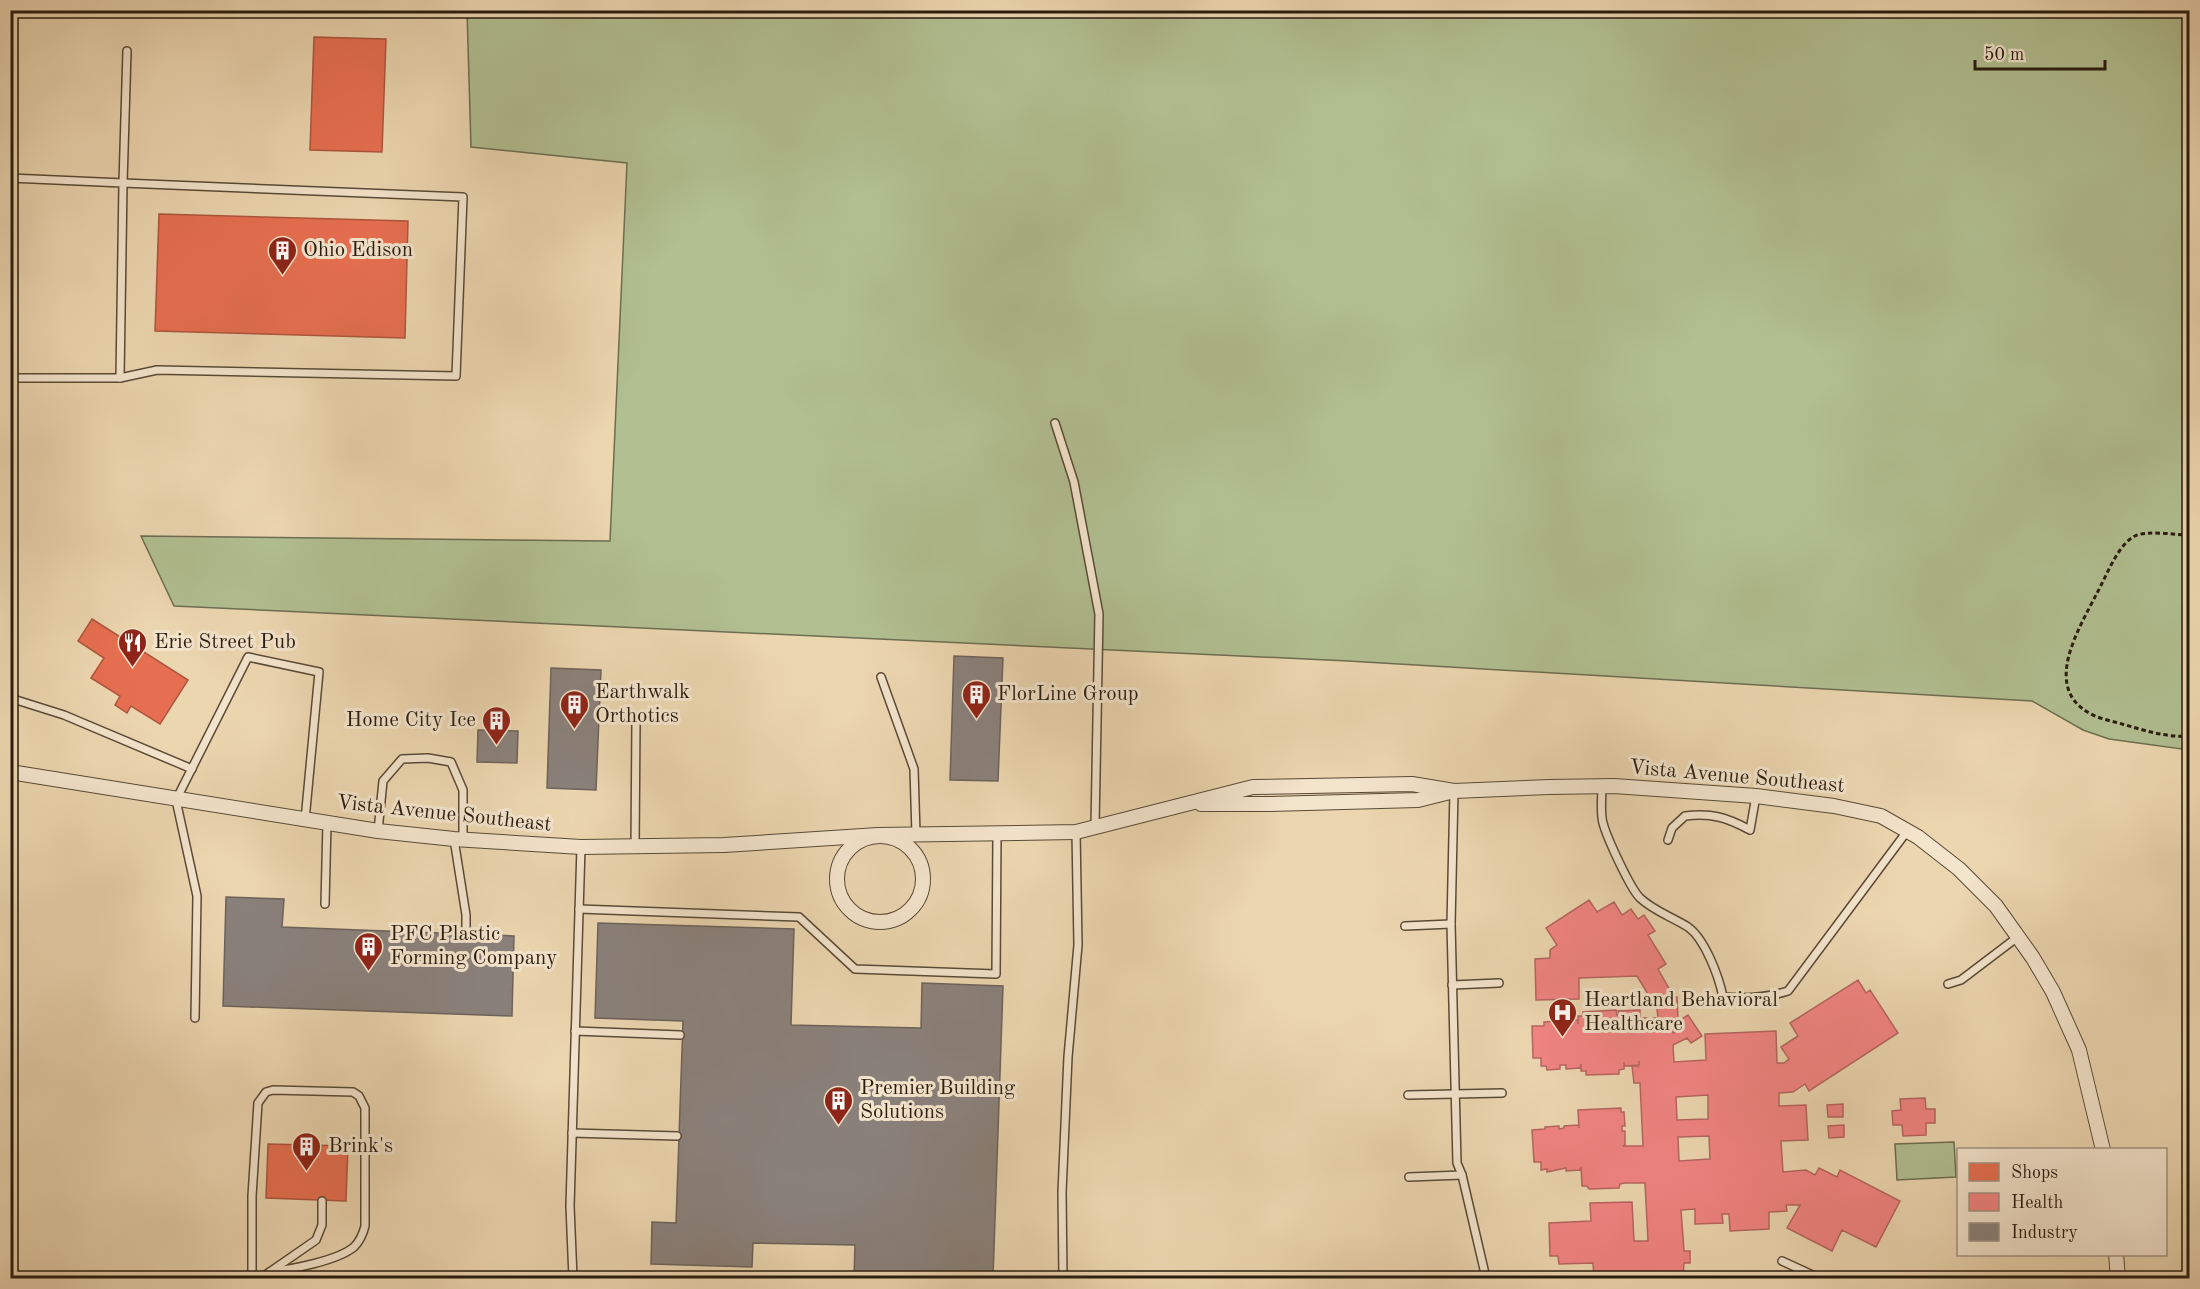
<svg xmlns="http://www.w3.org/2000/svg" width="2200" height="1289" font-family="'Old Standard TT',serif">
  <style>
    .green { fill: #b1bf91; stroke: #6d6e50; stroke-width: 1.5 }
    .shops { fill: #e76f51; stroke: #ae563d; stroke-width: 1.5 }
    .health { fill: #f28482; stroke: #b66560; stroke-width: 1.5; fill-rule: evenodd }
    .industry { fill: #8a817c; stroke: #6d635b; stroke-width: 1.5 }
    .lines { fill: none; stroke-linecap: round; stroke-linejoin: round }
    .lane-casing { stroke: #5a4a37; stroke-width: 10 }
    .street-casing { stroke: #5a4a37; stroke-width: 16 }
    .path { stroke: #291c0f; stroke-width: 3; stroke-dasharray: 4.5 3; stroke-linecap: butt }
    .lane { stroke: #f3e4cc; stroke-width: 7 }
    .street { stroke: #f3e4cc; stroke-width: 14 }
    .labels { text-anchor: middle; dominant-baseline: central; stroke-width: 6; stroke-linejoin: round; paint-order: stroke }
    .poi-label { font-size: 21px; fill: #291c0f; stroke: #f3e4cc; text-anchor: start }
    .street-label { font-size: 21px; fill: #291c0f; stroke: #f3e4cc }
  </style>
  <rect width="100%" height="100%" fill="#ecd6b0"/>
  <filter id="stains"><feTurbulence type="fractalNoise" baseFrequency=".00333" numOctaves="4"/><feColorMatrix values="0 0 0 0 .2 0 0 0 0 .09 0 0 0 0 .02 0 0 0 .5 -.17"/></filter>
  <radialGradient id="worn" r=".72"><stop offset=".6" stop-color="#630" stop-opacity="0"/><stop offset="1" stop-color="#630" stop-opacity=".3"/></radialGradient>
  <g class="green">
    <polygon points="467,11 2189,11 2189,750 2109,739 2083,730 2032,701 1348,661 174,606 141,536 610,541 627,163 471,147"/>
    <polygon points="1954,1142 1956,1177 1897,1180 1895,1144"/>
  </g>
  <g class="shops">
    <polygon points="314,37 386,39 382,152 310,150"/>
    <polygon points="159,214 408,221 405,338 155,331"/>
    <polygon points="92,619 188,680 160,724 131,706 127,713 115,705 120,696 91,678 104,658 78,641"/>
    <polygon points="268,1144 348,1146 346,1201 266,1198"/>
  </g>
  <g class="health">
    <path d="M1589 900 1597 912 1614 902 1622 915 1631 909 1638 919 1644 915 1655 931 1648 935 1666 964 1658 969 1674 997H1677L1678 1019H1672L1673 1033 1681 1028 1677 1022 1688 1015 1702 1036 1691 1043 1687 1038 1673 1045 1674 1062 1706 1060 1705 1034 1776 1031 1777 1063H1784L1789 1059 1781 1047 1798 1036 1790 1023 1858 980 1866 993 1870 990 1898 1033 1809 1091 1805 1084 1793 1092 1779 1093V1106L1806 1105 1808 1140 1781 1141 1783 1172 1806 1170 1815 1175 1819 1168 1837 1177 1840 1170 1900 1201 1876 1247 1842 1230 1832 1251 1787 1228 1800 1205H1786L1787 1211 1769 1212V1229L1730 1231 1729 1214H1722L1723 1223 1695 1224V1209L1681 1210 1684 1251H1690V1263H1684L1683 1278H1673V1276L1594 1278 1593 1263 1559 1264 1558 1256H1550L1549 1223 1591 1221 1590 1203 1632 1202 1634 1241H1648L1645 1183H1625L1620 1184 1619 1188 1589 1189 1587 1186H1582L1581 1167 1580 1170 1566 1171V1168L1547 1172V1169L1541 1170V1162H1534L1532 1130 1545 1129V1127L1559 1126V1129L1564 1128V1126L1578 1125 1579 1128 1578 1110 1621 1108V1112H1624L1625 1126H1622V1131H1625V1145L1623 1146H1643L1640 1083H1634L1632 1066H1639V1061V1065L1624 1066V1062V1069L1619 1070V1074L1586 1075V1071H1581V1064L1580 1068 1566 1069V1065H1560V1069L1547 1070 1546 1066H1541V1058H1533L1532 1026H1544V1022L1558 1021 1559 1025H1564V1021L1578 1020V1024V1016H1583V1012L1616 1010 1617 1015 1619 1014 1618 1011 1640 1010V1018H1658L1657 1009 1637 976 1579 978V999L1536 1000 1535 959 1550 958V950L1557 945 1546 928ZM1708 1095V1119L1677 1120 1676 1097ZM1709 1136 1710 1159 1679 1161 1678 1137Z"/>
    <polygon points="1925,1098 1926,1109 1935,1109 1935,1123 1926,1123 1926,1135 1903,1136 1902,1125 1893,1125 1892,1111 1901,1110 1900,1099"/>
    <polygon points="1843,1104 1843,1117 1828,1117 1827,1105"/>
    <polygon points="1844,1125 1844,1137 1829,1138 1828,1126"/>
  </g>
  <g class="industry">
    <polygon points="954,656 1003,658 998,781 950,780"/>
    <polygon points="551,668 601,670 596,790 547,788"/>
    <polygon points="478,730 518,731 517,763 477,762"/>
    <polygon points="226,897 284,899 282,927 514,936 512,1016 223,1006"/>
    <polygon points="598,923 794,929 791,1025 921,1028 922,983 1003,986 993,1278 854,1277 855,1245 753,1243 752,1267 651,1264 652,1222 676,1223 683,1021 595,1018"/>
  </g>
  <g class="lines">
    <defs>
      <g id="lane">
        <polyline points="10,178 123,183 120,378 10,378"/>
        <polyline points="120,378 157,370 456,376 463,197 123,183 127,51"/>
        <polyline points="1055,423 1074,482 1099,614 1095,827"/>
        <polyline points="881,677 914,769 916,834"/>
        <polyline points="10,698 64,715 192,769"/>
        <path d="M1602 786C1602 798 1600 812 1603 823 1607 838 1630 888 1640 898 1654 911 1672 917 1688 927 1705 939 1719 977 1723 997 1746 999 1766 998 1788 991L1908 830"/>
        <polyline points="1454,791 1451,924 1457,1163 1462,1175 1486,1278"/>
        <polyline points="378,831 383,781 402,759 428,758 451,762 463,790 463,840"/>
        <polyline points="454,839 466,915 466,928"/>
        <path d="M1668 840 1672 828 1685 816C1712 813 1726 817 1750 830L1756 796"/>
        <polyline points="635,848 636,721"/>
        <polyline points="325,904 327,823"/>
        <polyline points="579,909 799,917 855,969 996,974 997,834"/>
        <polyline points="1405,926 1451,924"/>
        <polyline points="1948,984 1961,980 2019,936"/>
        <polyline points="1452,985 1499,983"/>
        <polyline points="195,1018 197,896 176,800 248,657 319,672 305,820"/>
        <polyline points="575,1031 680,1035"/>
        <polyline points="1408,1095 1502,1093"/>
        <polyline points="572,1133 677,1136"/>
        <polyline points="1409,1177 1462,1175"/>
        <polyline points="1782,1261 1819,1278"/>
        <path d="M252 1278V1196L258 1103 266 1092 273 1090 353 1092 359 1096 365 1108V1226C363 1234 360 1241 354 1247 337 1261 292 1269 270 1272"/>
        <polyline points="261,1278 316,1240 322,1225 322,1201"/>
        <polyline points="573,1278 570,1206 581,847"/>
        <polyline points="573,1278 600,1278"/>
        <polyline points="1063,1278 1062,1192 1068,1057 1078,945 1076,832"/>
      </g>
      <g id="street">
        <polyline points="10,772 378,831 454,839 581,847 724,845 878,835 1076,832 1253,787 1412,784 1454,791"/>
        <polyline points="1201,804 1270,804 1418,800 1454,791 1549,787 1614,786 1756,796 1834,806 1881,816 1918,837 1959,869 1996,906 2033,958 2053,992 2079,1050 2103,1150"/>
        <circle cx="880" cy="879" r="43"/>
        <polyline points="2116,1254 2118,1278"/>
      </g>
    </defs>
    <use href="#lane" class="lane-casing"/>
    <use href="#street" class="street-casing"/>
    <path class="path" d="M2190 535C2176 535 2146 530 2135 536 2118 544 2106 577 2097 593 2079 629 2041 688 2091 714 2100 719 2112 721 2122 724 2144 730 2166 738 2190 736"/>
    <use href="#lane" class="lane"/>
    <use href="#street" class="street"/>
  </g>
  <defs>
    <symbol id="building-pin" viewBox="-11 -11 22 30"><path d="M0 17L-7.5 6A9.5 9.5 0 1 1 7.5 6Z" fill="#8f2418" stroke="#f3e4cc"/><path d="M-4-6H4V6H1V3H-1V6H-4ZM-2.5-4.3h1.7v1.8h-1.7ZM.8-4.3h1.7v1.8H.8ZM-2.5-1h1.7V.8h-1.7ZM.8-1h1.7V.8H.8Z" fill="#fff"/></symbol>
    <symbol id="restaurant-pin" viewBox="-11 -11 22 30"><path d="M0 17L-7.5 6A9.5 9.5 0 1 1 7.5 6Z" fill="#8f2418" stroke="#f3e4cc"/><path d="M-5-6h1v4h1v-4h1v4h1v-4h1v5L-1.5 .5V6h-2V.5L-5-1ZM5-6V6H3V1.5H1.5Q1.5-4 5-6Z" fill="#fff"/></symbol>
    <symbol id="hospital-pin" viewBox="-11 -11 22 30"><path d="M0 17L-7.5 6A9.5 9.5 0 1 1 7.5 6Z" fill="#8f2418" stroke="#f3e4cc"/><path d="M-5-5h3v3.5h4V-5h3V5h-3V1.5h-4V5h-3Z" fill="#fff"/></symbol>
  </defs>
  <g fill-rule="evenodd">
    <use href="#building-pin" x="266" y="234" width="33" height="45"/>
    <use href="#restaurant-pin" x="116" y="626" width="33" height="45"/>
    <use href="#building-pin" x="960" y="678" width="33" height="45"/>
    <use href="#building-pin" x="558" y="688" width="33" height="45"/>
    <use href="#building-pin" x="480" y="704" width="33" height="45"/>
    <use href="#building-pin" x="352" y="930" width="33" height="45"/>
    <use href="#hospital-pin" x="1546" y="996" width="33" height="45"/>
    <use href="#building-pin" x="822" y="1084" width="33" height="45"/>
    <use href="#building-pin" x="290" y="1130" width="33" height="45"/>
  </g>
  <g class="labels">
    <g class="poi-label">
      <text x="303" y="250">Ohio Edison</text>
      <text x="154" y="642">Erie Street Pub</text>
      <text x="595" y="692">Earthwalk<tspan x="595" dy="24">Orthotics</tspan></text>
      <text x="997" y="694">FlorLine Group</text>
      <text x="476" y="720" text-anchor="end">Home City Ice</text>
      <text x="390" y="934">PFC Plastic<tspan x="390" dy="24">Forming Company</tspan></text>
      <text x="1584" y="1000">Heartland Behavioral<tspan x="1584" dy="24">Healthcare</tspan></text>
      <text x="860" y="1088">Premier Building<tspan x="860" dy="24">Solutions</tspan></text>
      <text x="328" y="1146">Brink's</text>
    </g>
    <g class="street-label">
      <text transform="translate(1737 777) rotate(5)">Vista Avenue Southeast</text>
      <text transform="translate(444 814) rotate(6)">Vista Avenue Southeast</text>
    </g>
  </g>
  <rect width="2200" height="1289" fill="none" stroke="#ecd6b0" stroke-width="36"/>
  <rect x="12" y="12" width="2176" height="1265" fill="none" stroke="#291c0f" stroke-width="3"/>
  <rect x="18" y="18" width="2164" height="1253" fill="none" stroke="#291c0f" stroke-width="1.5"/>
  <rect x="1957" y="1148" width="210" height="108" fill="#f3e4cc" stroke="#a29480" stroke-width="1.5"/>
  <rect x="1969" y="1163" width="30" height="18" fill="#e76f51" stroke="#a29480" stroke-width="1.5"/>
  <text x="2011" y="1178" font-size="18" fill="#291c0f">Shops</text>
  <rect x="1969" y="1193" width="30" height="18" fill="#f28482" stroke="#a29480" stroke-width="1.5"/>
  <text x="2011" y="1208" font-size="18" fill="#291c0f">Health</text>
  <rect x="1969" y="1223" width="30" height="18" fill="#8a817c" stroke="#a29480" stroke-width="1.5"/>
  <text x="2011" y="1238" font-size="18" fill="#291c0f">Industry</text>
  <path d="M1975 60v9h130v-9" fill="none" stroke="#291c0f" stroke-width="3"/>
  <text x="1984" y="60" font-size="18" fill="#291c0f" stroke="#f3e4cc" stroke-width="4.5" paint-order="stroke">50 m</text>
  <rect width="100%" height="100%" filter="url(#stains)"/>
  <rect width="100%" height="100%" fill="url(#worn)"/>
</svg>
